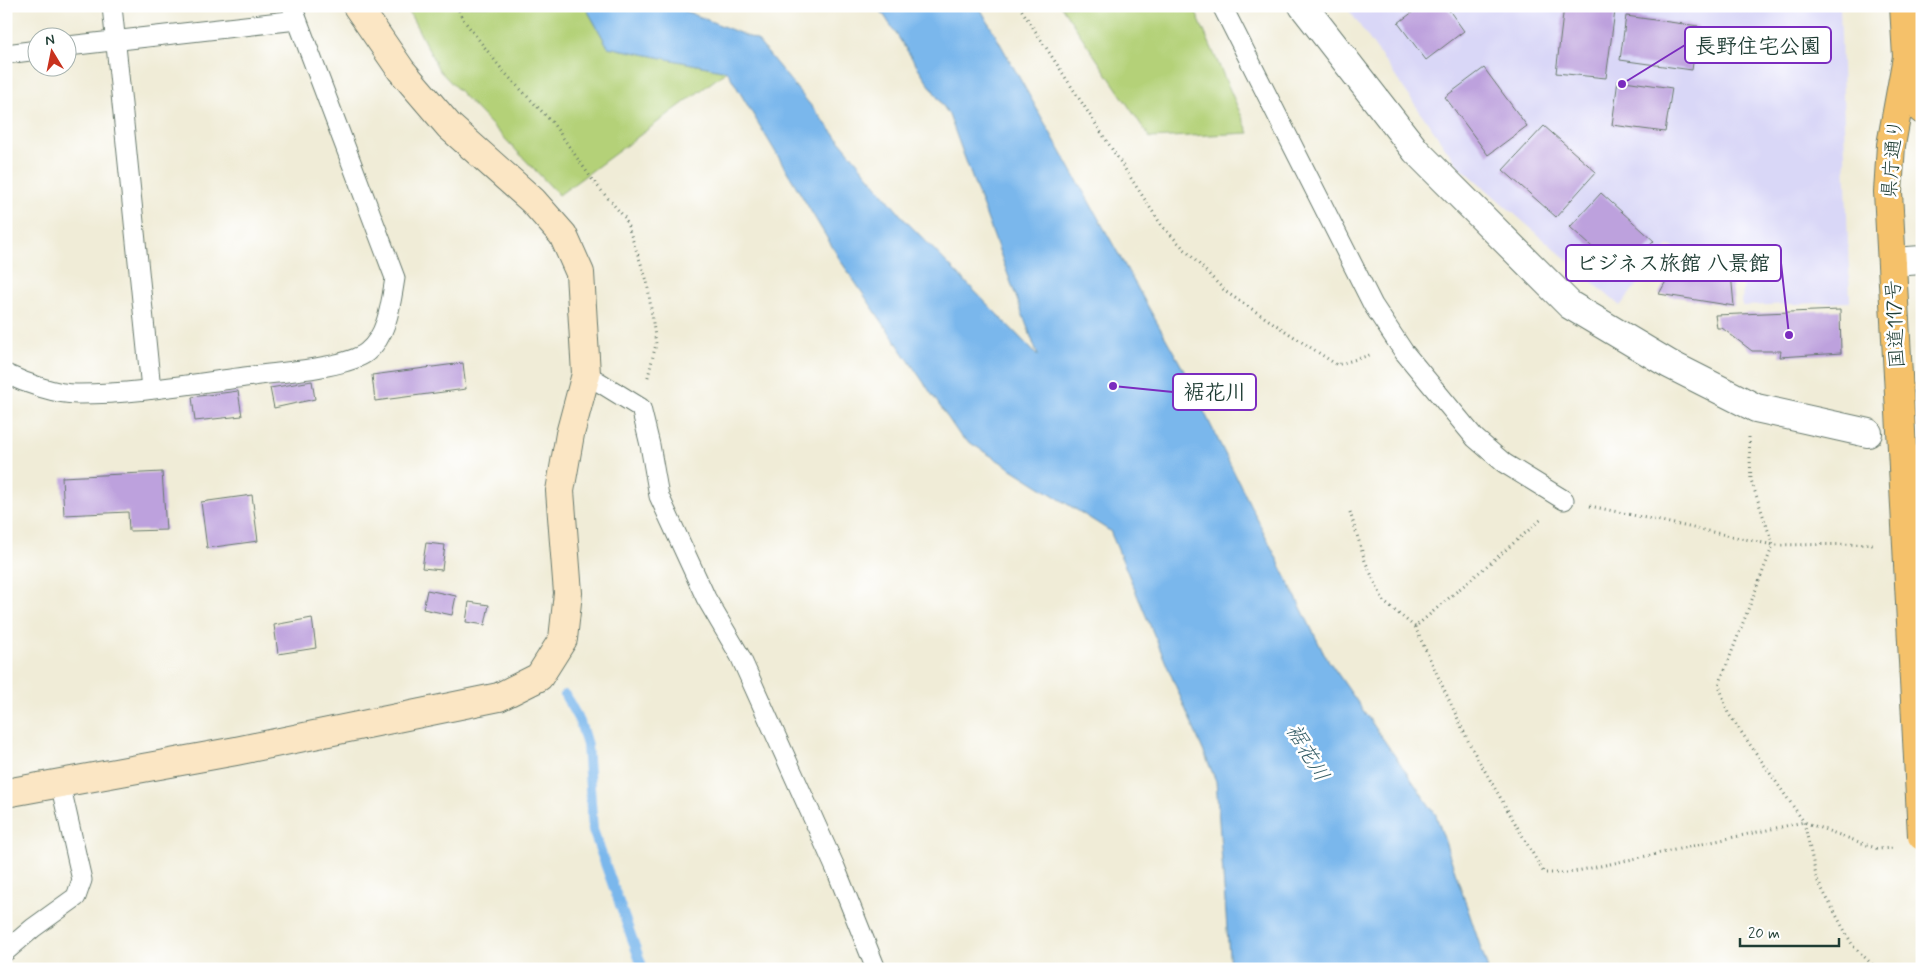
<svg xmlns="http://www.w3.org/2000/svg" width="1928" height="975" font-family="Mynerve,'Klee One',sans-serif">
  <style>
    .built { fill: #d9d7f7 }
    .green { fill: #b4d178; stroke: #6a8756 }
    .water { fill: #7ab7ec; stroke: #4c7a90 }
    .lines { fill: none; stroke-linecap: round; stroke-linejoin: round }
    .stream { stroke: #7ab7ec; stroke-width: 10 }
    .building { fill: #bda1dd }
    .lane-casing { stroke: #687a6d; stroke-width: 21 }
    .street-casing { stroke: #687a6d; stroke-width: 30 }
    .secondary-casing { stroke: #687a6d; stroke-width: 30 }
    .highway-casing { stroke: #687a6d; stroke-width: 30 }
    .path { stroke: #687a6d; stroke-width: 3; stroke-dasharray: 1 4; stroke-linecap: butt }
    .lane { stroke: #fff; stroke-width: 19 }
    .street { stroke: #fff; stroke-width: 28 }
    .secondary { stroke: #fbe6c4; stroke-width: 28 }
    .highway { stroke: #f5c16b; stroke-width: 28 }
    .highway-bridge-casing { stroke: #687a6d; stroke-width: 30; stroke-linecap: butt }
    .highway-bridge { stroke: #f5c16b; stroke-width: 28 }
    .labels { text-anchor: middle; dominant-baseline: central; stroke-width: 5; stroke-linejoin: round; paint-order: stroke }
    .street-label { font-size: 20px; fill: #1f3d34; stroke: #fff }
    .water-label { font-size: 21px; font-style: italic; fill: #3a626b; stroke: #fff }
    .leader { fill: none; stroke: #7b2cbf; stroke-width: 2 }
    .callout-dot { fill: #7b2cbf; stroke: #fff; stroke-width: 2 }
    .callout { fill: #fff; stroke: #7b2cbf; stroke-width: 2 }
    .callout-label { font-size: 21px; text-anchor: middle; font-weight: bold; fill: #1f3d34 }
  </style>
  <rect width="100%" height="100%" fill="#fff"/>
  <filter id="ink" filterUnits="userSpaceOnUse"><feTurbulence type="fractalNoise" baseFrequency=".02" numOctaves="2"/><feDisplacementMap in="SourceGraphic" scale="10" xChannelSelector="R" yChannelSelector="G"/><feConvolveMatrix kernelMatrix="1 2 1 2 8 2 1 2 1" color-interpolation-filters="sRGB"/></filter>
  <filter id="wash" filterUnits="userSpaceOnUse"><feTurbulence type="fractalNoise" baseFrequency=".0096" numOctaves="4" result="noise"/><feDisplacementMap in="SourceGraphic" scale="20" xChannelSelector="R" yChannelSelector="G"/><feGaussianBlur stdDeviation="1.12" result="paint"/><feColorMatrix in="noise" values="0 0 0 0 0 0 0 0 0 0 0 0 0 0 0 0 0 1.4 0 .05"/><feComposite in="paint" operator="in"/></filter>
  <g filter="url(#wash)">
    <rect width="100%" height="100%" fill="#f0ecd7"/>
    <polygon class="built" points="1346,6 1840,6 1850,302 1742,306 1744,266 1668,246 1620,306 1456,163"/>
    <g class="green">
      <polygon points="406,6 585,6 608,47 727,71 559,195 439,70"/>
      <polygon points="1061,6 1193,6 1249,133 1150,138"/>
    </g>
    <polygon class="water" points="585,6 673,6 757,40 904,219 1038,356 949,115 878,6 979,6 1182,367 1324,654 1436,815 1488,969 1230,969 1216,781 1110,531 961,437 842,263 727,71 608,47"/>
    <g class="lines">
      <polyline class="stream" points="565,695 580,722 587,745 593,830 643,969"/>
    </g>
    <g id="blocks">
      <g class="building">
        <polygon points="1421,6 1446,6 1464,31 1426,60 1398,23"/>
        <polygon points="1564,6 1615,11 1606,78 1556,73"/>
        <polygon points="1626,16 1698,26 1692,70 1620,60"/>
        <polygon points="1484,68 1527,126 1488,155 1445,97"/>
        <polygon points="1618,80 1672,88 1665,132 1612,125"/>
        <polygon points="1544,126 1596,172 1556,217 1503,170"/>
        <polygon points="1601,193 1654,241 1623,275 1570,227"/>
        <polygon points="1662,261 1731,273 1734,306 1659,294 1666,281 1659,276"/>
        <polygon points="1840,310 1841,353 1780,357 1781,351 1752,351 1722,328 1717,328 1715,315"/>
        <polygon points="463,363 466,389 375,401 372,375"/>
        <polygon points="312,381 315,399 274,408 270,388"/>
        <polygon points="238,391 242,416 195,421 192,397"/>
        <polygon points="162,472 166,530 129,531 128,512 64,515 62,477"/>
        <polygon points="252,495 258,541 207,548 201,502"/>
        <polygon points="426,543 445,545 442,570 422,568"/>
        <polygon points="427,590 456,596 452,615 423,609"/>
        <polygon points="469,602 489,605 485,625 466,622"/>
        <polygon points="312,618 316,648 278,654 274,625"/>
      </g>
    </g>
  </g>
  <g filter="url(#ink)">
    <use href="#blocks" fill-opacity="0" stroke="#687a6d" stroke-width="1"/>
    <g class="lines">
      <defs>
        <g id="lane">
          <polyline points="112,6 151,389"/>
          <polyline points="1222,6 1373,305 1404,352 1475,438 1504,463 1564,500"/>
          <polyline points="68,46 297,20"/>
          <polyline points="6,54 38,50"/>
          <path d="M6 374C25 383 58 395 79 394 137 394 196 383 253 376 280 372 347 368 367 352 388 335 391 302 395 278L292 6"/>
          <polyline points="586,374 641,408 650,445 659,496 706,598 740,656 835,867 876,969"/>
          <polyline points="6,951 33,928 76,897 82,880 60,783"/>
        </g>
        <g id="street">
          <polyline points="1303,6 1416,151 1570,305 1669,364 1756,408 1868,433"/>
          <polyline points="1893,262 1922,260"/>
        </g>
        <polyline id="secondary" points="6,793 236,751 499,697 539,677 563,639 568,593 560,491 570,434 586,374 580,273 563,235 533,201 449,126 401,70 357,6"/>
        <g id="highway">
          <polyline points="1904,6 1907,57 1922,110"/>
          <polyline points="1903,467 1888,192 1891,145 1907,57"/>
        </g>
      </defs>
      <use href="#lane" class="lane-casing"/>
      <use href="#street" class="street-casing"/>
      <use href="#secondary" class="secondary-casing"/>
      <use href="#highway" class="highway-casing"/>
      <g class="path">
        <polyline points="457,6 462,18 503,71 552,122 594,182 625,218 647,281 656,344 647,381"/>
        <polyline points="1019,6 1162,226 1226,292 1337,365 1373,354"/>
        <polyline points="1749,437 1751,480 1773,545 1876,544"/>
        <polyline points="1590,506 1773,545 1719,685 1728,713 1804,822 1817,880 1853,946 1877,969"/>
        <polyline points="1350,512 1365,561 1384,602 1415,627 1543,518"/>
        <polyline points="1415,627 1471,747 1544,873 1568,873 1804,822 1878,849 1895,848"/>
      </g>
      <use href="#lane" class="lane"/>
      <use href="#street" class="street"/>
      <use href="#secondary" class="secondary"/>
      <use href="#highway" class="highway"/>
      <defs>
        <polyline id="highway-bridge" points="1903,467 1922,836"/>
      </defs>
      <use href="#highway-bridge" class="highway-bridge-casing"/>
      <use href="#highway-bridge" class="highway-bridge"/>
    </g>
  </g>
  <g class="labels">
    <g class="street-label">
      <text transform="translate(1893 159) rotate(-85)">県庁通り</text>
      <text transform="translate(1896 324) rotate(-93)">国道117号</text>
    </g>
    <g class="water-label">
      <text transform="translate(1307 753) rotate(59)">裾花川</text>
    </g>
  </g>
  <path class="leader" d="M1622 84L1685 45M1789 335L1781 263M1113 386L1173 392"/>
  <g class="callout-dot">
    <circle cx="1622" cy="84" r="5"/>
    <circle cx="1789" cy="335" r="5"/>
    <circle cx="1113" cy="386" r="5"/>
  </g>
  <g class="callout">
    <rect x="1685" y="27" width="146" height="36" rx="5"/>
    <rect x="1566" y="245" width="215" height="36" rx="5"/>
    <rect x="1173" y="374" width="83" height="36" rx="5"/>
  </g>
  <g class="callout-label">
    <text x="1758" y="53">長野住宅公園</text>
    <text x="1673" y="270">ビジネス旅館 八景館</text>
    <text x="1215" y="399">裾花川</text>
  </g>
  <rect width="1928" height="975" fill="none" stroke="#fff" stroke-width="25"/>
  <g transform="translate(52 52) rotate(350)"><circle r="24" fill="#ffffff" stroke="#a5b1ae"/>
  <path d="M0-4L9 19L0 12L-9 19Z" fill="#c8321e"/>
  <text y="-8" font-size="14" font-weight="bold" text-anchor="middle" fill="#1f3d34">N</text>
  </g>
  <path d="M1740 938v8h99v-8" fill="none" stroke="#1f3d34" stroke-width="2.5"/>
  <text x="1748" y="938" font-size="15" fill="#1f3d34" stroke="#ffffff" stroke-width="4" paint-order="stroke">20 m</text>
</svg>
